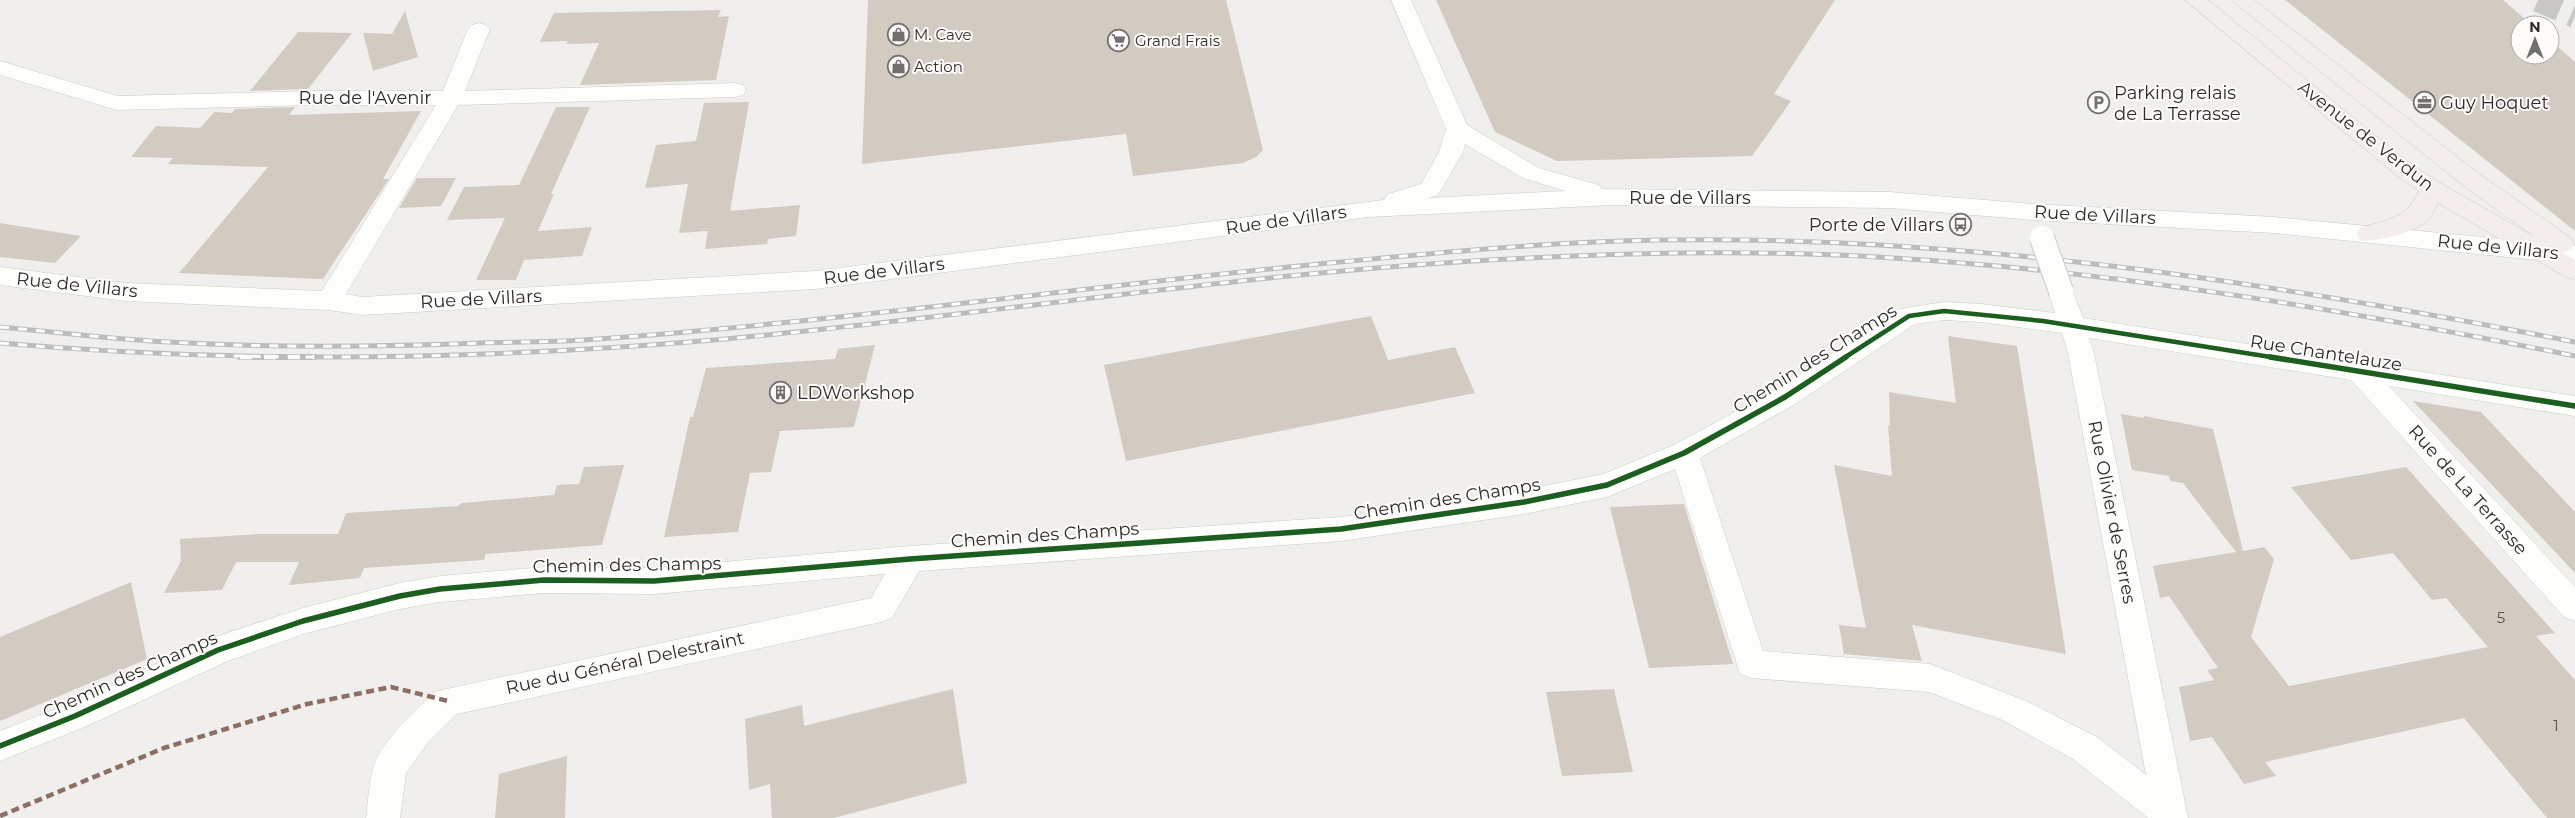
<svg xmlns="http://www.w3.org/2000/svg" width="2575" height="818" font-family="Montserrat,sans-serif">
  <style>
    .building { fill: #d1cbc2 }
    .lines { fill: none; stroke-linecap: round; stroke-linejoin: round }
    .highway-tunnel { stroke: #c9c8c6; stroke-width: 24; stroke-dasharray: 24 12; stroke-linecap: butt }
    .minor-casing { stroke: #cccbc9; stroke-width: 1 }
    .major-casing { stroke: #cbcbca; stroke-width: 1 }
    .minor { fill: #fdfdfc; fill-rule: evenodd }
    .major { fill: #f3eeec; fill-rule: evenodd }
    .rail-far1-casing { stroke: #bdbcbc; stroke-width: 5 }
    .rail-casing { stroke: #bdbcbc; stroke-width: 6 }
    .rail-far1 { stroke: #fefcfa; stroke-width: 3; stroke-dasharray: 9; stroke-linecap: butt }
    .rail { stroke: #fefcfa; stroke-width: 4.5; stroke-dasharray: 12; stroke-linecap: butt }
    .minor-bridge-casing { stroke: #cccbc9; stroke-width: 26; stroke-linecap: butt }
    .minor-bridge { stroke: #fdfdfc; stroke-width: 24 }
    .quiet { stroke: #8d6e63; stroke-width: 4.5; stroke-dasharray: 8 4.5; stroke-linecap: butt }
    .cycleway-far1-casing { stroke: #fefcfa; stroke-width: 7 }
    .cycleway-casing { stroke: #fefcfa; stroke-width: 9 }
    .cycleway-far1 { stroke: #1b5e20; stroke-width: 4.5 }
    .cycleway { stroke: #1b5e20; stroke-width: 5.5 }
    .labels { text-anchor: middle; dominant-baseline: central; stroke-width: 4; stroke-linejoin: round; paint-order: stroke }
    .far-poi-label { font-size: 15px; fill: #2d2c2b; stroke: #fefcfa; text-anchor: start }
    .number-label { font-size: 15px; fill: #565451 }
    .poi-label { font-size: 18px; fill: #2d2c2b; stroke: #fefcfa; text-anchor: start }
    .street-label { font-size: 18px; fill: #2d2c2b; stroke: #fefcfa }
  </style>
  <rect width="100%" height="100%" fill="#f0efed"/>
  <g class="building">
    <polygon points="868,0 1226,0 1263,150 1256,157 1243,163 1133,176 1126,134 862,164"/>
    <polygon points="1436,0 1835,0 1774,94 1791,101 1752,156 1557,161 1495,132"/>
    <polygon points="2285,0 2503,0 2532,25 2520,25 2520,55 2550,55 2550,40 2575,62 2575,231"/>
    <polygon points="721,10 718,17 729,16 716,80 580,85 599,43 566,44 568,41 540,42 554,13"/>
    <polygon points="405,11 418,57 373,71 363,33 392,34"/>
    <polygon points="298,32 352,33 308,89 250,91"/>
    <polygon points="749,102 730,211 800,205 796,236 768,239 767,244 705,249 708,231 679,233 688,184 645,188 656,145 696,141 704,103"/>
    <polygon points="295,107 289,115 421,111 383,179 389,179 323,279 179,273 268,167 168,164 173,158 131,157 156,126 200,128 214,112 232,113 235,109"/>
    <polygon points="556,107 590,107 551,194 554,194 538,231 592,227 582,256 524,260 516,280 476,280 505,218 447,220 464,187 519,185"/>
    <polygon points="417,178 456,178 441,206 399,208"/>
    <polygon points="0,223 81,236 55,263 0,257"/>
    <polygon points="1371,316 1388,360 1455,347 1475,393 1126,461 1104,365"/>
    <polygon points="1948,336 2017,346 2066,654 1912,625 1922,661 1844,654 1839,625 1866,628 1834,465 1892,476 1888,425 1890,426 1889,392 1956,403"/>
    <polygon points="875,345 854,427 780,431 771,472 750,473 738,532 664,537 690,417 693,417 706,368 835,359 838,349"/>
    <polygon points="2413,401 2481,412 2575,512 2575,573"/>
    <polygon points="2121,414 2144,418 2144,416 2213,429 2243,551 2264,547 2274,559 2251,637 2289,686 2488,647 2446,598 2432,600 2393,553 2351,560 2291,487 2406,467 2555,633 2536,636 2575,680 2575,818 2547,818 2464,718 2265,762 2276,776 2244,784 2212,737 2190,741 2179,687 2214,680 2207,670 2218,668 2169,596 2160,598 2153,566 2236,552 2183,483 2170,481 2169,476 2132,470"/>
    <polygon points="624,465 602,545 486,554 484,560 364,568 360,578 289,585 299,562 236,562 222,590 164,593 181,561 180,539 258,534 338,534 346,513 458,506 462,503 554,495 557,485 579,484 584,467"/>
    <polygon points="1684,504 1733,664 1649,668 1610,507"/>
    <polygon points="131,582 147,659 0,721 0,637"/>
    <polygon points="953,689 967,783 834,818 772,818 770,784 749,790 745,719 802,705 804,726"/>
    <polygon points="1614,689 1633,772 1562,776 1546,692"/>
    <polygon points="567,756 565,818 495,818 499,774"/>
  </g>
  <g class="lines">
    <polyline class="highway-tunnel" points="2538,0 2575,16"/>
    <defs>
      <g id="minor">
        <path d="M1391 0H1411L1467 125 1539 168 1599 185 1602 189 1889 192 2033 204 2274 217 2575 246V264L2274 233 2033 220 1889 208 1612 205 1368 217 815 289 362 315 329 310 126 301 0 285V267L126 283 322 291 436 105H314L117 110 0 75V61L118 96 314 91H443L468 29 472 25 479 23 486 25 490 29 465 91 735 83 743 85 746 90 743 95 735 97 458 105 346 294 362 297 815 271 1384 200 1388 194 1421 184 1439 152 1446 129ZM1465 144 1523 178 1565 191 1428 198 1438 195 1463 152Z"/>
        <path d="M2061 282 2070 285 2083 318 2575 396V416L2389 386 2575 587V621L2564 617 2351 380 2089 338 2094 353 2188 818H2148L2073 759 2002 720 1929 692 1751 678 1740 674 1675 469 1607 497 1524 514 1341 541 919 571 892 618 881 622 457 714 429 741 406 773 400 818H366C368 802 369 784 373 768 381 741 416 709 437 691L871 598 885 574 654 594 544 593 440 602 400 609 303 634 228 661 87 726 0 761V731L63 706 218 636 303 608 400 583 440 576 544 567 654 568 910 546 1341 517 1524 490 1603 474 1674 445 1775 390 1900 309 1944 302 1981 304 2055 313 2048 291 2052 285ZM1944 320 1981 322 2062 333 2068 353 2146 775 2097 737 2024 700 1930 664 1763 651 1700 458 1795 404 1915 324Z"/>
      </g>
      <path id="major" d="M2185 0H2208L2411 164 2440 183 2535 237 2465 187 2231 0H2254L2481 175 2571 238 2574 244 2571 250 2562 252 2575 260V280L2566 277 2438 203C2434 212 2430 220 2421 225 2410 233 2373 243 2360 240L2357 234 2360 228C2388 219 2406 220 2419 191L2395 174Z"/>
    </defs>
    <use href="#minor" class="minor-casing"/>
    <use href="#major" class="major-casing"/>
    <use href="#minor" class="minor"/>
    <use href="#major" class="major"/>
    <defs>
      <g id="rail-far1">
        <path d="M0 327C56 332 112 339 168 342 272 348 376 347 480 343 515 342 550 342 584 340 827 323 1067 289 1309 265 1425 254 1542 242 1659 240 1968 235 2273 283 2575 342"/>
        <path d="M0 343C238 364 477 360 714 340 986 316 1256 270 1529 258 1651 252 1772 250 1893 258 2123 272 2350 311 2575 356"/>
      </g>
      <polyline id="rail" points="240,357 314,357"/>
    </defs>
    <use href="#rail-far1" class="rail-far1-casing"/>
    <use href="#rail" class="rail-casing"/>
    <use href="#rail-far1" class="rail-far1"/>
    <use href="#rail" class="rail"/>
    <defs>
      <polyline id="minor-bridge" points="2042,238 2061,291"/>
    </defs>
    <use href="#minor-bridge" class="minor-bridge-casing"/>
    <use href="#minor-bridge" class="minor-bridge"/>
    <polyline class="quiet" points="0,816 164,748 307,704 391,687 448,701"/>
    <defs>
      <polyline id="cycleway-far1" points="1844,358 1909,316 1944,311 2043,321 2277,358"/>
      <g id="cycleway">
        <polyline points="2270,357 2575,406"/>
        <polyline points="0,746 75,716 218,650 303,621 400,596 440,589 544,580 654,581 910,559 1341,529 1524,502 1607,485 1684,453 1785,397 1846,357"/>
      </g>
    </defs>
    <use href="#cycleway-far1" class="cycleway-far1-casing"/>
    <use href="#cycleway" class="cycleway-casing"/>
    <use href="#cycleway-far1" class="cycleway-far1"/>
    <use href="#cycleway" class="cycleway"/>
  </g>
  <defs>
    <symbol id="shop-ring" viewBox="-11 -11 22 22"><circle r="9.5" fill="#fefcfa" stroke="#71706f" stroke-width="1.5"/><path d="M-5-2.5h2.3a2.7 3.5 0 0 1 5.4 0H5L5.5 6h-11ZM-1.5-2.5h3a1.5 2.3 0 0 0-3 0Z" fill="#71706f"/></symbol>
    <symbol id="supermarket-ring" viewBox="-11 -11 22 22"><circle r="9.5" fill="#fefcfa" stroke="#71706f" stroke-width="1.5"/><path d="M-6-5.5h2.5l.6 2H6L4.5 2H-2.5L-4.4-4H-6ZM-1.5 3.2a1.3 1.3 0 1 0 .1 0ZM3 3.2a1.3 1.3 0 1 0 .1 0Z" fill="#71706f"/></symbol>
    <symbol id="parking-ring" viewBox="-11 -11 22 22"><circle r="9.5" fill="#fefcfa" stroke="#71706f" stroke-width="1.5"/><path d="M-3.5-5.5H1a3.5 3.5 0 0 1 0 7H-1V5.5H-3.5ZM-1-3.4V-.6H.8a1.4 1.4 0 0 0 0-2.8Z" fill="#71706f"/></symbol>
    <symbol id="office-ring" viewBox="-11 -11 22 22"><circle r="9.5" fill="#fefcfa" stroke="#71706f" stroke-width="1.5"/><path d="M-6-3h4V-5.5h4V-3h4V5H-6ZM-1-4.5V-3h2v-1.5ZM-6 0V1H6V0Z" fill="#71706f"/></symbol>
    <symbol id="bus-ring" viewBox="-11 -11 22 22"><circle r="9.5" fill="#fefcfa" stroke="#71706f" stroke-width="1.5"/><path d="M-5-6H5V4H4V6H2V4H-2V6H-4V4H-5ZM-3.5-4V0h7V-4ZM-3.5 1.2v1.5H-2V1.2ZM2 1.2v1.5H3.5V1.2Z" fill="#71706f"/></symbol>
    <symbol id="building-ring" viewBox="-11 -11 22 22"><circle r="9.5" fill="#fefcfa" stroke="#71706f" stroke-width="1.5"/><path d="M-4-6H4V6H1V3H-1V6H-4ZM-2.5-4.3h1.7v1.8h-1.7ZM.8-4.3h1.7v1.8H.8ZM-2.5-1h1.7V.8h-1.7ZM.8-1h1.7V.8H.8Z" fill="#71706f"/></symbol>
  </defs>
  <g fill-rule="evenodd">
    <use href="#shop-ring" x="886" y="22" width="25" height="25"/>
    <use href="#supermarket-ring" x="1106" y="28" width="25" height="25"/>
    <use href="#shop-ring" x="886" y="54" width="25" height="25"/>
    <use href="#parking-ring" x="2086" y="90" width="25" height="25"/>
    <use href="#office-ring" x="2412" y="90" width="25" height="25"/>
    <use href="#bus-ring" x="1948" y="212" width="25" height="25"/>
    <use href="#building-ring" x="768" y="380" width="25" height="25"/>
  </g>
  <g class="labels">
    <g class="far-poi-label">
      <text x="914" y="34">M. Cave</text>
      <text x="1135" y="40">Grand Frais</text>
      <text x="914" y="66">Action</text>
    </g>
    <g class="number-label">
      <text x="2501" y="617">5</text>
      <text x="2556" y="725">1</text>
    </g>
    <g class="poi-label">
      <text x="2114" y="93">Parking relais<tspan x="2114" dy="21">de La Terrasse</tspan></text>
      <text x="2440" y="103">Guy Hoquet</text>
      <text x="1944" y="225" text-anchor="end">Porte de Villars</text>
      <text x="797" y="393">LDWorkshop</text>
    </g>
    <g class="street-label">
      <text x="365" y="98">Rue de l'Avenir</text>
      <text transform="translate(2366 136) rotate(38)">Avenue de Verdun</text>
      <text x="1690" y="198">Rue de Villars</text>
      <text transform="translate(2095 215) rotate(3)">Rue de Villars</text>
      <text transform="translate(1286 220) rotate(-8)">Rue de Villars</text>
      <text transform="translate(2498 247) rotate(6)">Rue de Villars</text>
      <text transform="translate(884 271) rotate(-7)">Rue de Villars</text>
      <text transform="translate(77 285) rotate(6)">Rue de Villars</text>
      <text transform="translate(481 299) rotate(-3)">Rue de Villars</text>
      <text transform="translate(2326 353) rotate(9)">Rue Chantelauze</text>
      <text transform="translate(1815 359) rotate(-32)">Chemin des Champs</text>
      <text transform="translate(2468 490) rotate(48)">Rue de La Terrasse</text>
      <text transform="translate(1447 499) rotate(-9)">Chemin des Champs</text>
      <text transform="translate(2112 512) rotate(79)">Rue Olivier de Serres</text>
      <text transform="translate(1045 535) rotate(-4)">Chemin des Champs</text>
      <text transform="translate(627 565) rotate(-1)">Chemin des Champs</text>
      <text transform="translate(625 663) rotate(-12)">Rue du Général Delestraint</text>
      <text transform="translate(130 675) rotate(-24)">Chemin des Champs</text>
    </g>
  </g>
  <g transform="translate(2535 40)"><circle r="24" fill="#fefcfa" stroke="#aaa9a7"/>
  <path d="M0-4L9 19L0 12L-9 19Z" fill="#71706f"/>
  <text y="-8" font-size="14" font-weight="bold" text-anchor="middle" fill="#2d2c2b">N</text>
  </g>
</svg>
